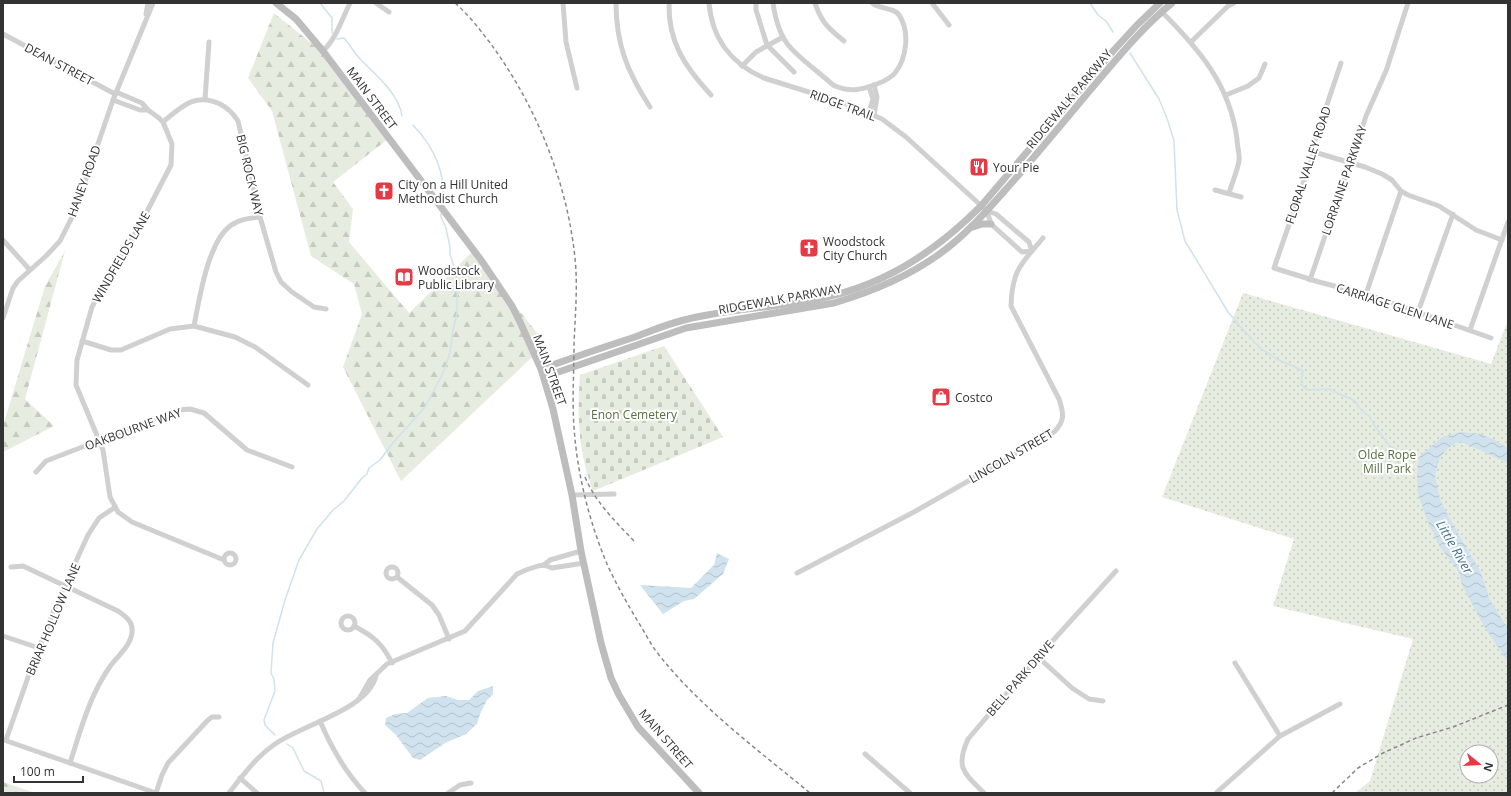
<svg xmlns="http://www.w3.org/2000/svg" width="1511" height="796" font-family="'Open Sans',sans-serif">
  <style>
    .forest { fill: url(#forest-firs) }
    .cemetery { fill: url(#cemetery-stones) }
    .park { fill: url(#park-dots); fill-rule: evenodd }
    .water { fill: url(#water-waves) }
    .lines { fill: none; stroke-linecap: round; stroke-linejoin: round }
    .stream { stroke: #cfe2ee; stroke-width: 1.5 }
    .street { stroke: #d0d0d0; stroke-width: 5 }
    .secondary { stroke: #bdbdbd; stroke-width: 7 }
    .rail { stroke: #888; stroke-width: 1.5; stroke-dasharray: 4 3; stroke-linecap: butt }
    .labels { text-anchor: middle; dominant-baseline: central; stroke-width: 4; stroke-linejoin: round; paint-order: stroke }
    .street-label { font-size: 12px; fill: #333; stroke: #fff }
    .poi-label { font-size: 12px; fill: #333; stroke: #fff; text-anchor: start }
    .park-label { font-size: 12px; fill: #56703f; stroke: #fff }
    .water-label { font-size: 13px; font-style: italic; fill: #3f7597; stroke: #fff }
  </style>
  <defs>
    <pattern id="forest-firs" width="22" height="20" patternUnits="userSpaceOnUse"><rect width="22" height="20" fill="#e6ecdf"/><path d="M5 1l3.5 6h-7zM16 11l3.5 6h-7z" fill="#c6cbc0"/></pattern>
    <pattern id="cemetery-stones" width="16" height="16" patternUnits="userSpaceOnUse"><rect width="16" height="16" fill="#e6ecdf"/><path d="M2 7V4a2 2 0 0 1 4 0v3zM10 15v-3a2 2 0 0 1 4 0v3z" fill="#c6cbc0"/></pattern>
    <pattern id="park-dots" width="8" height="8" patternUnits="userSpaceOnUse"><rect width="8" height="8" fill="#e6ecdf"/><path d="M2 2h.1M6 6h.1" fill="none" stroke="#c6cbc0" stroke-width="1.8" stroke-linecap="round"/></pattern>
    <pattern id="water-waves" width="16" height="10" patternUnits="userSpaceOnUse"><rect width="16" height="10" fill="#cfe2ee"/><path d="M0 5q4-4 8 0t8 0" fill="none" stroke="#b2c2cd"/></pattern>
  </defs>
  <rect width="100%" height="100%" fill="#fff"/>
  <g class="forest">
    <polygon points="274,13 321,51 388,139 333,182 353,209 349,242 409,313 472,252 546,344 401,481 343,367 362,314 354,284 311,256 272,111 248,78"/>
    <polygon points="65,251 25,399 54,426 3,452 3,426 45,286"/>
    <polygon points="3,782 35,793 3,793"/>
  </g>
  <path class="cemetery" d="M664 346 723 437 593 491C578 451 577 416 580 375Z"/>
  <path class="park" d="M1243 293 1491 364 1508 320V793H1355L1370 781 1413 639 1273 606 1294 539 1162 497ZM1467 752H1491V776H1467Z"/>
  <g class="water">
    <polygon points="1461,432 1479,434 1493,439 1508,448 1508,463 1464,443 1456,443 1448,448 1439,459 1435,476 1440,499 1446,512 1480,571 1490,600 1508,629 1508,662 1485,628 1462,585 1459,572 1440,547 1427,520 1418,494 1417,476 1419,457 1442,437"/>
    <polygon points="717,553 729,559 723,574 694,599 684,601 663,614 640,585 691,588 714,565"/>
    <polygon points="493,686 493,694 487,700 480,714 477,724 466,734 445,743 420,760 413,758 396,735 385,725 386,718 395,714 407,713 428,698 446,696 458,700 469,700 478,691"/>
  </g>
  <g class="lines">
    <g class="stream">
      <polyline points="320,3 332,18 332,33"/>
      <polyline points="1090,3 1098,15 1106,21 1113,32"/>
      <path d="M337 39 344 38C350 45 355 54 362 61 376 75 399 94 402 116"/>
      <polyline points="1130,53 1159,99 1168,121 1174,141 1177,210 1185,241 1228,312 1239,325 1260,348 1275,358 1303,371 1301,384 1307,390 1329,389 1355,401 1361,410 1369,416 1374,425 1389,445 1401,453 1419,458"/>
      <path d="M413 125C434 147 446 172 443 203"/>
      <polyline points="275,735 265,725 264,720 275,691 274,679 271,673 273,643 285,600 299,560 317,529 333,510 344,501 362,478 367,474 369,468 380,460 392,444 425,407 441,377 446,365 450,353 453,330 457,313 457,285 454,267 450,254 450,247 446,228 441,217 441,214"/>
      <polyline points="287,744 293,748 304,771 321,781 324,793"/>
    </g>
    <g class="street">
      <polyline points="376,3 389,12"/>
      <polyline points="563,3 566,42 577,88"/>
      <path d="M616 3C616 45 628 73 650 107"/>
      <path d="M669 3C668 42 685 67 711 95"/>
      <path d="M709 3C712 38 731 64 764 78L850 105 882 119 906 137 987 211 996 214 1029 242 1032 251 1022 252 991 224 987 211"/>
      <polyline points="756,3 756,10 767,45 794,72"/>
      <path d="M773 3C775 17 779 34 789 46 800 59 820 73 833 85 850 93 860 90 877 84 884 81 890 79 895 73 907 58 910 31 899 15 894 7 881 10 872 3"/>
      <path d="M815 3C821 22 829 29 844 41"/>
      <polyline points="932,3 949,25"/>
      <path d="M1162 12C1199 49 1230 85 1237 139 1237 146 1240 154 1239 161 1237 172 1232 183 1229 193"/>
      <polyline points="146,14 148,3"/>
      <polyline points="3,34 115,94"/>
      <polyline points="1191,42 1228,6 1234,3"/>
      <path d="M323 51C336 39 342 19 350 3"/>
      <polyline points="1341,63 1315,140 1314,152 1274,268 1319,282 1366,294 1491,338"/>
      <polyline points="742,66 756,52 783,37"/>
      <polyline points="869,87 873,99 869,112"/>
      <polyline points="1226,95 1248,86 1259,78 1265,64"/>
      <polyline points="205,99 209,42"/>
      <polyline points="113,100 140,110 148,110 142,103 116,92"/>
      <polyline points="148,110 159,118 163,122 172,144 171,165 140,225 100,292 92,307 77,360 76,385 103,450 110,497 118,512 132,522 224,560"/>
      <polyline points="874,115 877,97 874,85"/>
      <path d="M163 122C181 107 195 92 220 104 228 108 233 113 238 121L260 217 276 272 281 282 292 292 314 307 326 309"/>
      <polyline points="1314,152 1365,167 1382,174 1392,180 1401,191 1408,195 1439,206 1476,230 1502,240"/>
      <polyline points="1215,190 1241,197"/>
      <polyline points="3,240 30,270"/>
      <polyline points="1310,280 1366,116 1386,71 1408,3"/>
      <polyline points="1366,294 1401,191"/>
      <polyline points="1418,312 1453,214"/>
      <polyline points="3,318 13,288 18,281 46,256 60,241 75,211 113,100 153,3"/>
      <path d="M194 326C199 300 208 242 230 226 239 219 250 218 260 217"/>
      <polyline points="1470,330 1508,222"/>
      <polyline points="82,341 111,350 121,350 170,329 194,326 235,337 255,347 308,385"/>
      <polyline points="36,472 46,461 178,410 190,409 204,413 247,450 292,467"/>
      <polyline points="572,495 614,494"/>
      <circle cx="230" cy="559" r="6"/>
      <polyline points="544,565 550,560 581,551"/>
      <circle cx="392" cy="573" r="6"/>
      <path d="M11 567 23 566 118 611C126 617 133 621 132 632 131 645 119 655 111 665 90 694 81 729 70 763"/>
      <path d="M797 573 914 512 1054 432C1065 421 1064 414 1059 399L1011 306C1012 270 1021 264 1043 238"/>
      <polyline points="397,577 432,605 439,615 449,639"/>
      <circle cx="348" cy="623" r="7"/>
      <path d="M354 626C373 636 382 643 392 663"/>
      <polyline points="3,636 39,648"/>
      <polyline points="1038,657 1072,688 1089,699 1103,701"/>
      <polyline points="1235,663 1280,736"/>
      <polyline points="359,699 370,680 387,664 465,631 517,574 526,570 538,566 544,565 552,568 584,563"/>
      <path d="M320 721C331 747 345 772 365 793"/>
      <polyline points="4,740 156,793"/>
      <polyline points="6,740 33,663 56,605 88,535 99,518 114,508"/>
      <polyline points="865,754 910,793"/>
      <polyline points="240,778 257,793"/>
      <polyline points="156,793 162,775 168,763 208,720 212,717 219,717"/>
      <path d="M229 793C243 775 256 757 275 744 301 725 370 709 376 675"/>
      <polyline points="448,793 460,785 471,783"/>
      <path d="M984 793C964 773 955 768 968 739L1038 657 1116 571"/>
      <polyline points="1216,793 1280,736 1340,704"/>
    </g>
    <g class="secondary">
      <polyline points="276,3 296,19 323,51 481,260 512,306 520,322 541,369 553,409 572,495 581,551 601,643 611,678 619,695 638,727 699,793"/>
      <polyline points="973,227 982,224 991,224"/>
      <path d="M541 369C572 358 604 347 635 337 651 331 667 324 684 320 726 309 770 308 812 300 880 288 933 254 981 206L1114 50 1137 25 1160 3"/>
      <path d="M544 377 686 328 834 303C871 292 906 278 938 255 968 234 991 206 1015 179 1043 147 1070 114 1097 82 1121 54 1144 26 1172 3"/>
    </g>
    <g class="rail">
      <path d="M455 3C469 15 480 30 491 44 536 106 567 181 575 258 578 287 575 316 574 345 574 372 572 400 574 427 577 473 589 521 607 564 617 586 629 607 642 628 647 637 652 646 659 655 701 708 758 750 810 793"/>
      <path d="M585 477C596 503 615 521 634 541"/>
      <polyline points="1332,793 1358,768 1383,753 1416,738 1453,727 1508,705"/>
    </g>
  </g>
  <defs>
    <symbol id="restaurant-square" viewBox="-11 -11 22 22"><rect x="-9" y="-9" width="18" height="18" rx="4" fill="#e63946" stroke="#fff"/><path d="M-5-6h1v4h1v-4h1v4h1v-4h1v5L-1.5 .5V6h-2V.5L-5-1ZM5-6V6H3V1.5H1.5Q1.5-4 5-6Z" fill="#fff"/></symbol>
    <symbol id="church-square" viewBox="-11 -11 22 22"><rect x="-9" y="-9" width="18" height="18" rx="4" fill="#e63946" stroke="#fff"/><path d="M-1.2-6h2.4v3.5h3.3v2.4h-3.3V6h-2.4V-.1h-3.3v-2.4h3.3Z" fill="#fff"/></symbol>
    <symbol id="library-square" viewBox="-11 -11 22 22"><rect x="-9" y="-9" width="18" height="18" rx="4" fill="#e63946" stroke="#fff"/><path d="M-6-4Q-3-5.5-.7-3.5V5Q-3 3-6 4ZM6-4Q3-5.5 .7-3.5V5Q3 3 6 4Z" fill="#fff"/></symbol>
    <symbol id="shop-square" viewBox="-11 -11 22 22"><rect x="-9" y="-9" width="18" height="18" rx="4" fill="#e63946" stroke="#fff"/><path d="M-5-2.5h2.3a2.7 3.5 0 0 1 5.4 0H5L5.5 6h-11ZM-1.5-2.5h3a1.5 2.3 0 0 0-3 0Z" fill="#fff"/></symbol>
  </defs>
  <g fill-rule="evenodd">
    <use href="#restaurant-square" x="968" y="156" width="22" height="22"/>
    <use href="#church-square" x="373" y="180" width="22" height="22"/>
    <use href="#church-square" x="798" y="237" width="22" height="22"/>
    <use href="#library-square" x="393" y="266" width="22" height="22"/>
    <use href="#shop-square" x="930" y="386" width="22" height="22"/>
  </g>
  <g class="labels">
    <g class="street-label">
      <text transform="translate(59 64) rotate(28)">DEAN STREET</text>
      <text transform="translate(372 98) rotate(53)">MAIN STREET</text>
      <text transform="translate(1069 99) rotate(-50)">RIDGEWALK PARKWAY</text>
      <text transform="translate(843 105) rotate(20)">RIDGE TRAIL</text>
      <text transform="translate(1308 165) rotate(-72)">FLORAL VALLEY ROAD</text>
      <text transform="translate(250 175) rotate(77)">BIG ROCK WAY</text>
      <text transform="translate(1344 180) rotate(-71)">LORRAINE PARKWAY</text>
      <text transform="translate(84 181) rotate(-70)">HANEY ROAD</text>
      <text transform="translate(121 257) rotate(-60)">WINDFIELDS LANE</text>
      <text transform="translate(780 299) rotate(-10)">RIDGEWALK PARKWAY</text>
      <text transform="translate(1395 306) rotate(18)">CARRIAGE GLEN LANE</text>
      <text transform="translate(550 370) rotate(70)">MAIN STREET</text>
      <text transform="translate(133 429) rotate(-20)">OAKBOURNE WAY</text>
      <text transform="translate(1011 456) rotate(-30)">LINCOLN STREET</text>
      <text transform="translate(53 619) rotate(-67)">BRIAR HOLLOW LANE</text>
      <text transform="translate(1020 678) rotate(-49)">BELL PARK DRIVE</text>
      <text transform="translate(666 739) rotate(49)">MAIN STREET</text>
    </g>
    <g class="poi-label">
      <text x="993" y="167">Your Pie</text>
      <text x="398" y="184">City on a Hill United<tspan x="398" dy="14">Methodist Church</tspan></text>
      <text x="823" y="241">Woodstock<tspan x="823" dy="14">City Church</tspan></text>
      <text x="418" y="270">Woodstock<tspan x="418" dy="14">Public Library</tspan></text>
      <text x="955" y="397">Costco</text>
    </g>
    <g class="park-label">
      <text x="634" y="414">Enon Cemetery</text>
      <text x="1387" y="454">Olde Rope<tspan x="1387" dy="14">Mill Park</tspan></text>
    </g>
    <g class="water-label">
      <text transform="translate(1455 547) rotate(60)">Little River</text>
    </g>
  </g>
  <rect width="1511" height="796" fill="none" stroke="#333333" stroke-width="8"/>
  <g transform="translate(1479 764) rotate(108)"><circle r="19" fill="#ffffff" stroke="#adadad"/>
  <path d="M0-3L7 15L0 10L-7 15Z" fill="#e63946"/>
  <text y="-6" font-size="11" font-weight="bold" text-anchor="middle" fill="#333333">N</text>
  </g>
  <path d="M14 776v6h69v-6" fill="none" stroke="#333333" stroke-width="2"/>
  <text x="20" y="776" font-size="12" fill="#333333" stroke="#ffffff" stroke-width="3" paint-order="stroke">100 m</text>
</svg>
